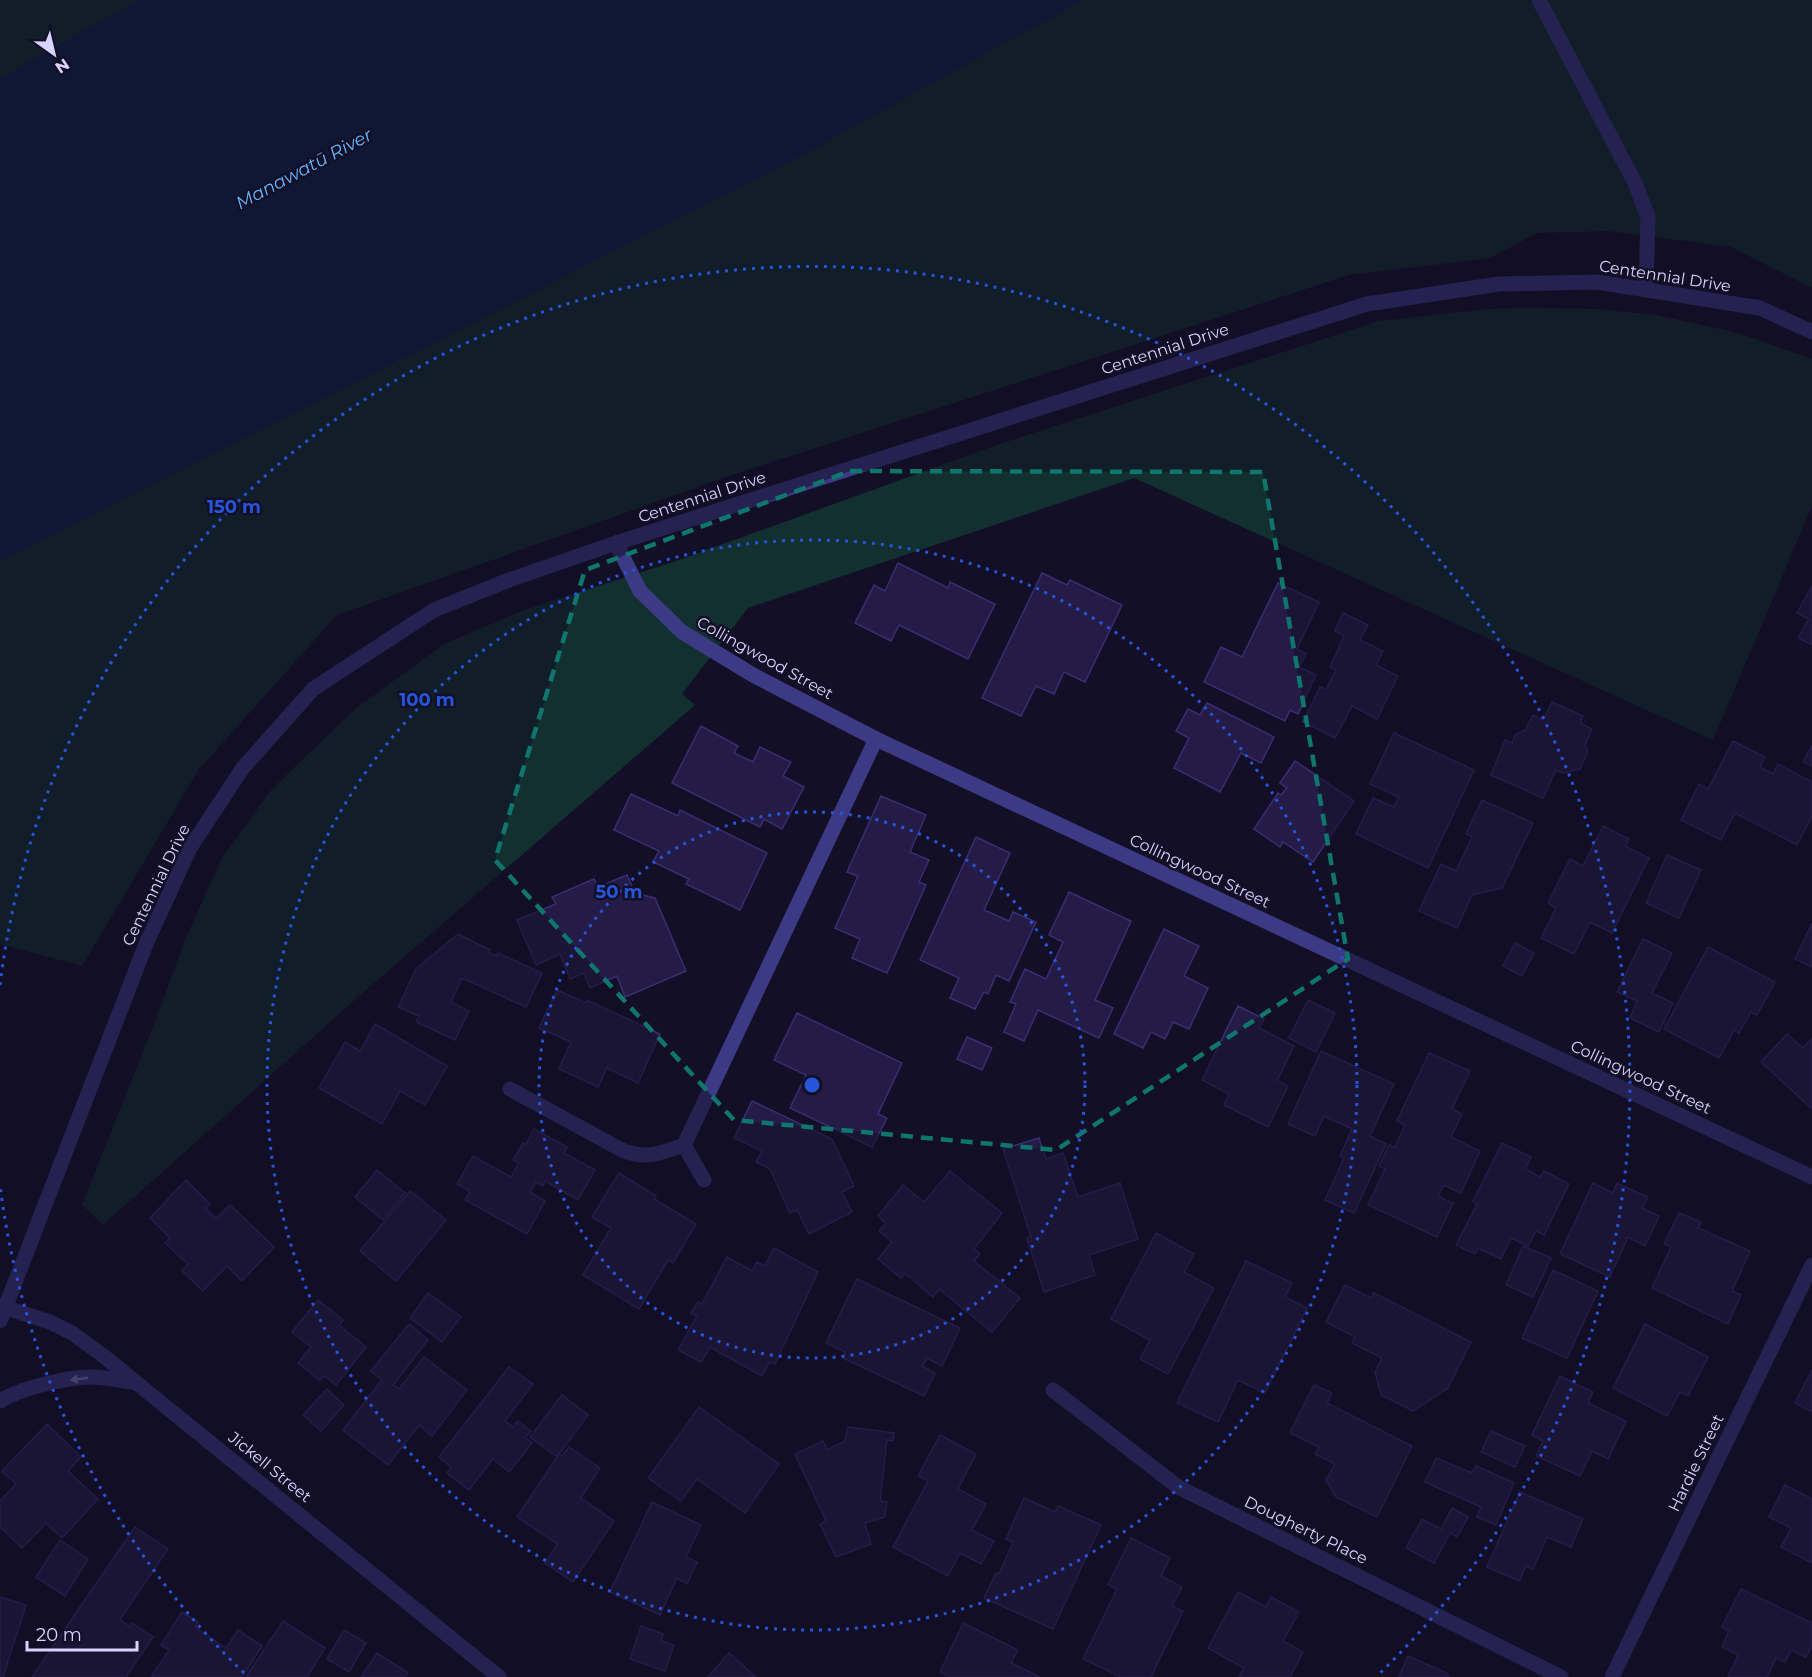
<svg xmlns="http://www.w3.org/2000/svg" width="1812" height="1677" font-family="Montserrat,sans-serif">
  <style>
    .green { fill: #12302f }
    .water { fill: #0c2248 }
    .building { fill: #241b47; stroke: #3b2d73; stroke-width: 1.5 }
    .lines { fill: none; stroke-linecap: round; stroke-linejoin: round }
    .lane { stroke: #3d3a85; stroke-width: 15 }
    .street { stroke: #3d3a85; stroke-width: 15 }
    .oneway { fill: #837fbc }
    .marked { fill: none; stroke: #0f766e; stroke-width: 4.5; stroke-dasharray: 12 8; stroke-linejoin: round }
    .ring { fill: none; stroke: #2655da; stroke-width: 3; stroke-dasharray: 3 6 }
    .labels { text-anchor: middle; dominant-baseline: central; stroke-width: 5; stroke-linejoin: round; paint-order: stroke }
    .street-label { font-size: 16px; fill: #d9d4ff; stroke: #130f26 }
    .water-label { font-size: 18px; font-style: italic; fill: #62b6ff; stroke: #130f26 }
    .centre { fill: #2655da; stroke: #130f26; stroke-width: 3 }
    .ring-label { font-size: 18px; text-anchor: middle; font-weight: bold; fill: #2655da; stroke: #130f26; stroke-width: 5; stroke-linejoin: round; paint-order: stroke }
  </style>
  <rect width="100%" height="100%" fill="#130f26"/>
  <g class="green">
    <polygon points="0,0 139,0 0,79"/>
    <polygon points="1082,0 1812,0 1812,288 1731,247 1608,231 1537,233 1490,258 1349,275 729,476 337,615 199,769 82,966 0,944 0,561 776,169"/>
    <polygon points="1529,308 1598,309 1656,315 1738,333 1812,359 1812,506 1713,740 1134,478 748,608 682,694 695,705 358,997 103,1225 82,1205 156,1019 185,940 222,858 272,789 354,710 444,644 527,609 676,561 997,445 1379,321 1488,309"/>
  </g>
  <polygon class="water" points="139,0 1082,0 776,169 0,561 0,79"/>
  <g class="building">
    <polygon points="898,563 948,588 950,582 995,604 968,659 899,625 891,641 855,623 874,585 885,591"/>
    <polygon points="1042,573 1067,585 1070,580 1122,605 1085,682 1064,672 1054,694 1036,686 1021,716 982,698"/>
    <polygon points="1278,583 1319,602 1297,649 1306,654 1299,667 1316,675 1298,714 1290,710 1285,721 1204,682 1221,647 1242,657"/>
    <polygon points="1812,586 1812,645 1798,638 1809,619 1797,613"/>
    <polygon points="1343,613 1368,625 1360,640 1383,651 1376,665 1398,676 1377,719 1352,706 1335,738 1303,722 1320,687 1326,689 1336,670 1330,667 1344,636 1335,631"/>
    <polygon points="1552,702 1583,716 1580,723 1592,729 1585,745 1588,751 1580,769 1563,773 1556,770 1543,798 1491,775 1505,740 1512,743 1515,735 1525,730 1533,715 1543,720"/>
    <polygon points="1207,703 1274,737 1261,763 1241,753 1220,792 1174,768 1189,738 1176,731 1188,709 1200,715"/>
    <polygon points="701,726 738,746 734,753 753,762 760,747 791,762 783,776 804,787 782,829 764,819 760,827 672,783"/>
    <polygon points="1394,733 1474,770 1428,868 1356,834 1373,798 1394,807 1399,797 1370,784"/>
    <polygon points="1733,741 1765,757 1760,767 1773,774 1778,764 1812,782 1812,816 1797,845 1735,813 1721,840 1681,820 1699,784 1708,789"/>
    <polygon points="1812,745 1812,766 1803,762"/>
    <polygon points="1295,761 1354,801 1313,862 1283,842 1280,847 1254,829 1278,793 1281,795 1287,788 1280,783"/>
    <polygon points="631,794 678,816 680,810 767,853 740,910 686,884 689,879 653,862 659,851 614,830"/>
    <polygon points="881,796 926,815 910,852 929,860 919,882 926,885 887,973 852,958 860,939 835,928 858,876 847,872"/>
    <polygon points="1482,800 1533,823 1502,888 1472,895 1457,928 1419,911 1441,864 1456,871 1472,837 1466,834"/>
    <polygon points="1603,826 1629,839 1625,846 1649,858 1612,933 1590,922 1574,954 1541,938 1556,908 1548,903 1570,859 1583,866"/>
    <polygon points="976,837 1010,853 984,910 1009,921 1013,912 1036,922 1009,981 996,975 988,994 984,992 975,1009 950,998 959,978 920,960"/>
    <polygon points="1667,855 1701,870 1679,918 1646,903"/>
    <polygon points="627,875 635,893 655,898 686,971 625,997 617,976 590,988 584,973 570,979 560,954 536,965 517,920 556,904 552,897 594,879 598,887"/>
    <polygon points="1069,892 1131,921 1095,1000 1113,1008 1099,1038 1038,1010 1024,1041 1004,1032 1016,1004 1010,1002 1025,969 1046,979 1063,942 1049,935"/>
    <polygon points="1812,923 1812,967 1795,959"/>
    <polygon points="1164,929 1199,946 1184,976 1208,988 1189,1029 1173,1022 1165,1039 1151,1032 1143,1048 1114,1034"/>
    <polygon points="458,934 490,950 489,953 497,956 498,953 542,973 526,1007 462,978 451,1002 469,1011 455,1040 416,1022 419,1016 398,1007 416,969"/>
    <polygon points="1643,939 1672,953 1652,993 1673,1003 1659,1032 1630,1018 1637,1001 1617,992"/>
    <polygon points="1515,943 1534,953 1522,976 1503,966"/>
    <polygon points="1708,947 1775,982 1757,1015 1751,1012 1739,1033 1734,1030 1719,1058 1664,1029"/>
    <polygon points="557,990 586,1003 587,1000 660,1034 638,1083 607,1068 598,1087 559,1069 571,1042 539,1028"/>
    <polygon points="1308,1000 1335,1013 1316,1052 1289,1038"/>
    <polygon points="1238,1006 1264,1019 1259,1028 1294,1046 1277,1081 1288,1086 1268,1127 1224,1105 1229,1094 1202,1080"/>
    <polygon points="797,1013 902,1063 878,1114 887,1118 872,1147 790,1108 806,1075 774,1060"/>
    <polygon points="375,1024 447,1066 425,1105 400,1091 382,1124 319,1088 345,1042 360,1051"/>
    <polygon points="1787,1034 1803,1048 1812,1038 1812,1109 1761,1062"/>
    <polygon points="967,1037 992,1048 982,1070 957,1059"/>
    <polygon points="1321,1051 1394,1084 1370,1136 1386,1144 1354,1213 1325,1200 1344,1158 1340,1156 1352,1129 1324,1116 1315,1136 1288,1124"/>
    <polygon points="1429,1053 1470,1071 1452,1109 1462,1114 1451,1137 1480,1151 1461,1193 1444,1185 1438,1196 1453,1203 1437,1237 1368,1205 1385,1169 1379,1166 1389,1145 1395,1147 1405,1125 1397,1121"/>
    <polygon points="752,1101 832,1139 854,1186 842,1192 852,1212 809,1234 797,1210 790,1213 770,1169 756,1162 762,1151 734,1138"/>
    <polygon points="534,1129 567,1147 564,1153 595,1170 578,1200 545,1181 543,1186 536,1182 530,1192 545,1201 527,1234 465,1200 470,1191 457,1184 473,1156 511,1177 519,1163 513,1160 523,1143 526,1144"/>
    <polygon points="1039,1138 1046,1159 1063,1153 1078,1197 1120,1183 1138,1239 1089,1255 1095,1275 1044,1292 1027,1238 1031,1237 1003,1149"/>
    <polygon points="1502,1143 1531,1157 1525,1169 1540,1177 1544,1171 1569,1184 1544,1235 1536,1231 1528,1246 1511,1238 1501,1259 1478,1248 1475,1254 1456,1245 1477,1204 1473,1201"/>
    <polygon points="377,1170 405,1193 383,1220 355,1197"/>
    <polygon points="950,1171 1002,1213 974,1249 980,1254 974,1261 1020,1298 992,1332 939,1289 933,1297 905,1273 901,1278 878,1259 892,1242 879,1231 886,1223 878,1216 903,1185 924,1202"/>
    <polygon points="619,1173 656,1196 654,1199 696,1224 673,1263 668,1260 639,1309 583,1275 611,1228 592,1217"/>
    <polygon points="186,1180 210,1204 205,1208 216,1219 230,1205 274,1247 242,1281 227,1266 203,1291 182,1271 188,1264 165,1243 170,1238 150,1218"/>
    <polygon points="1593,1183 1613,1193 1617,1183 1648,1197 1642,1208 1659,1216 1645,1246 1628,1237 1610,1277 1560,1254"/>
    <polygon points="410,1191 446,1220 396,1281 360,1251"/>
    <polygon points="1679,1213 1701,1222 1698,1228 1750,1251 1732,1291 1741,1295 1728,1324 1652,1288 1671,1247 1664,1244"/>
    <polygon points="1156,1233 1194,1254 1184,1272 1214,1288 1168,1374 1140,1359 1150,1340 1111,1319"/>
    <polygon points="1523,1246 1551,1258 1533,1297 1506,1285"/>
    <polygon points="774,1248 818,1272 775,1364 770,1362 762,1376 710,1347 701,1362 678,1350 697,1316 691,1313 698,1302 702,1304 727,1257 752,1271 757,1262 765,1266"/>
    <polygon points="1246,1261 1292,1283 1285,1297 1307,1308 1265,1393 1238,1380 1218,1422 1177,1403"/>
    <polygon points="1553,1270 1598,1291 1567,1358 1522,1338"/>
    <polygon points="857,1279 960,1328 942,1366 927,1358 922,1366 935,1373 924,1396 843,1358 845,1352 826,1343"/>
    <polygon points="1345,1285 1371,1298 1374,1293 1471,1342 1448,1388 1413,1411 1381,1395 1375,1372 1382,1358 1352,1343 1355,1337 1326,1322"/>
    <polygon points="428,1293 461,1317 442,1342 410,1318"/>
    <polygon points="318,1300 343,1320 339,1325 366,1347 336,1385 324,1376 320,1380 298,1363 311,1347 292,1332"/>
    <polygon points="409,1324 428,1340 393,1385 399,1389 424,1357 467,1390 432,1436 419,1425 388,1465 343,1430 382,1380 371,1371"/>
    <polygon points="1645,1324 1708,1357 1688,1396 1680,1392 1667,1416 1613,1388"/>
    <polygon points="509,1367 533,1384 505,1421 513,1427 518,1421 531,1431 525,1437 532,1443 509,1472 493,1459 469,1490 447,1473 451,1467 439,1457"/>
    <polygon points="1812,1370 1812,1412 1795,1403"/>
    <polygon points="1560,1376 1593,1392 1588,1403 1626,1421 1608,1459 1592,1451 1580,1476 1536,1456 1543,1441 1532,1435"/>
    <polygon points="1314,1385 1332,1393 1327,1403 1412,1446 1377,1517 1336,1497 1326,1480 1335,1464 1315,1454 1319,1447 1290,1433"/>
    <polygon points="327,1389 344,1405 321,1431 303,1415"/>
    <polygon points="562,1395 588,1415 557,1457 530,1437"/>
    <polygon points="699,1407 779,1464 745,1513 697,1479 681,1501 648,1478"/>
    <polygon points="47,1424 81,1457 68,1471 98,1499 62,1538 46,1523 22,1548 0,1527 0,1501 16,1484 2,1471"/>
    <polygon points="848,1427 894,1433 893,1441 887,1440 880,1501 887,1502 885,1517 865,1523 871,1544 836,1557 820,1524 826,1521 795,1454 823,1441 827,1450 845,1441"/>
    <polygon points="1491,1431 1525,1446 1515,1467 1481,1452"/>
    <polygon points="940,1435 976,1454 958,1489 986,1504 972,1530 994,1541 981,1564 960,1553 948,1576 893,1547 928,1481 918,1476"/>
    <polygon points="569,1447 600,1468 581,1498 614,1521 573,1582 545,1563 558,1544 517,1517 559,1454 562,1456"/>
    <polygon points="1436,1458 1472,1473 1476,1466 1514,1483 1496,1525 1477,1517 1481,1507 1425,1482"/>
    <polygon points="1785,1485 1812,1499 1812,1563 1781,1547 1791,1528 1769,1517"/>
    <polygon points="1520,1492 1583,1519 1571,1547 1547,1537 1533,1569 1526,1566 1519,1581 1487,1567"/>
    <polygon points="1024,1498 1055,1512 1058,1506 1101,1525 1053,1629 984,1598 996,1573 999,1574 1013,1542 1006,1539"/>
    <polygon points="652,1502 701,1525 686,1557 697,1562 687,1584 677,1578 660,1615 610,1592"/>
    <polygon points="1452,1508 1468,1517 1457,1537 1450,1533 1434,1563 1406,1548 1422,1519 1441,1529"/>
    <polygon points="135,1527 168,1549 120,1619 130,1627 132,1623 153,1637 126,1677 32,1677"/>
    <polygon points="1131,1538 1170,1558 1161,1576 1182,1587 1172,1606 1183,1611 1151,1677 1121,1677 1083,1659 1117,1589 1108,1585"/>
    <polygon points="60,1540 88,1559 65,1596 36,1577"/>
    <polygon points="1741,1589 1812,1623 1812,1645 1806,1657 1791,1650 1785,1662 1776,1658 1767,1677 1728,1677 1738,1655 1722,1647 1729,1631 1722,1627"/>
    <polygon points="1238,1592 1266,1607 1271,1597 1299,1612 1283,1641 1303,1652 1290,1677 1239,1677 1244,1668 1208,1648"/>
    <polygon points="0,1597 26,1605 3,1677 0,1677"/>
    <polygon points="182,1612 198,1622 195,1627 226,1648 238,1630 262,1646 242,1677 151,1677 169,1650 161,1645"/>
    <polygon points="283,1621 325,1648 307,1677 246,1677"/>
    <polygon points="963,1623 1018,1650 1011,1663 1040,1677 950,1677 940,1672"/>
    <polygon points="641,1626 663,1634 661,1641 674,1645 665,1671 630,1659"/>
    <polygon points="344,1630 366,1643 349,1672 327,1659"/>
    <polygon points="377,1653 408,1673 405,1677 361,1677"/>
    <polygon points="729,1653 756,1677 708,1677"/>
    <polygon points="1408,1656 1447,1673 1446,1675 1450,1677 1399,1677"/>
  </g>
  <g class="lines">
    <g class="lane">
      <polyline points="1539,0 1635,183 1648,217 1646,290"/>
      <path d="M510 1089 622 1150C646 1160 661 1153 684 1145L876 739"/>
      <polyline points="684,1145 704,1180"/>
    </g>
    <g class="street">
      <polyline points="616,543 640,591 682,632 753,675 876,739 1812,1177"/>
      <polyline points="0,1306 50,1322 72,1333 101,1354 499,1677"/>
      <polyline points="0,1321 146,944 190,848 242,769 313,689 434,610 509,580 616,543 1367,304 1499,284 1597,282 1760,308 1812,332"/>
      <polyline points="1053,1390 1178,1487 1561,1677"/>
      <path d="M0 1401C21 1388 70 1376 95 1377 109 1378 124 1381 137 1383"/>
      <polyline points="1612,1677 1812,1265"/>
    </g>
  </g>
  <defs><path id="oneway-solid" d="M-6-.8H1V-3.2L6.5 0L1 3.2V.8H-6Z" transform="scale(1.5)"/></defs>
  <use class="oneway" href="#oneway-solid" transform="translate(79 1379) rotate(172)"/>
  <path d="M0 0H1812V1677H0ZM850 471 1263 472 1348 959 1056 1150 734 1120 495 860 585 570Z" fill="#130f26" fill-opacity=".55" fill-rule="evenodd"/>
  <path class="marked" d="M850 471 1263 472 1348 959 1056 1150 734 1120 495 860 585 570Z"/>
  <g class="ring">
    <circle cx="812" cy="1085" r="273"/>
    <circle cx="812" cy="1085" r="545"/>
    <path d="M244 1673A818 818 0 0 1 0 1185M0 985A818 818 0 1 1 1380 1673"/>
  </g>
  <g class="labels">
    <g class="street-label">
      <text transform="translate(1665 276) rotate(9)">Centennial Drive</text>
      <text transform="translate(1165 349) rotate(-18)">Centennial Drive</text>
      <text transform="translate(702 497) rotate(-18)">Centennial Drive</text>
      <text transform="translate(765 658) rotate(29)">Collingwood Street</text>
      <text transform="translate(1200 871) rotate(25)">Collingwood Street</text>
      <text transform="translate(156 885) rotate(-64)">Centennial Drive</text>
      <text transform="translate(1641 1077) rotate(25)">Collingwood Street</text>
      <text transform="translate(1696 1463) rotate(-64)">Hardie Street</text>
      <text transform="translate(270 1467) rotate(39)">Jickell Street</text>
      <text transform="translate(1306 1530) rotate(26)">Dougherty Place</text>
    </g>
    <g class="water-label">
      <text transform="translate(304 169) rotate(-28)">Manawatū River</text>
    </g>
  </g>
  <circle cx="812" cy="1085" r="9" class="centre"/>
  <g class="ring-label">
    <text x="234" y="513">150 m</text>
    <text x="427" y="706">100 m</text>
    <text x="619" y="898">50 m</text>
  </g>
  <g transform="translate(54 54) rotate(146)" stroke="#130f26" stroke-width="4.5" paint-order="stroke">
  <path d="M0-4.5L10 22L0 15L-10 22Z" fill="#d9d4ff"/>
  <text y="-9" font-size="16" font-weight="bold" text-anchor="middle" fill="#d9d4ff">N</text>
  </g>
  <path d="M27 1641v9h110v-9" fill="none" stroke="#d9d4ff" stroke-width="3"/>
  <text x="36" y="1641" font-size="18" fill="#d9d4ff" stroke="#130f26" stroke-width="4.5" paint-order="stroke">20 m</text>
</svg>
